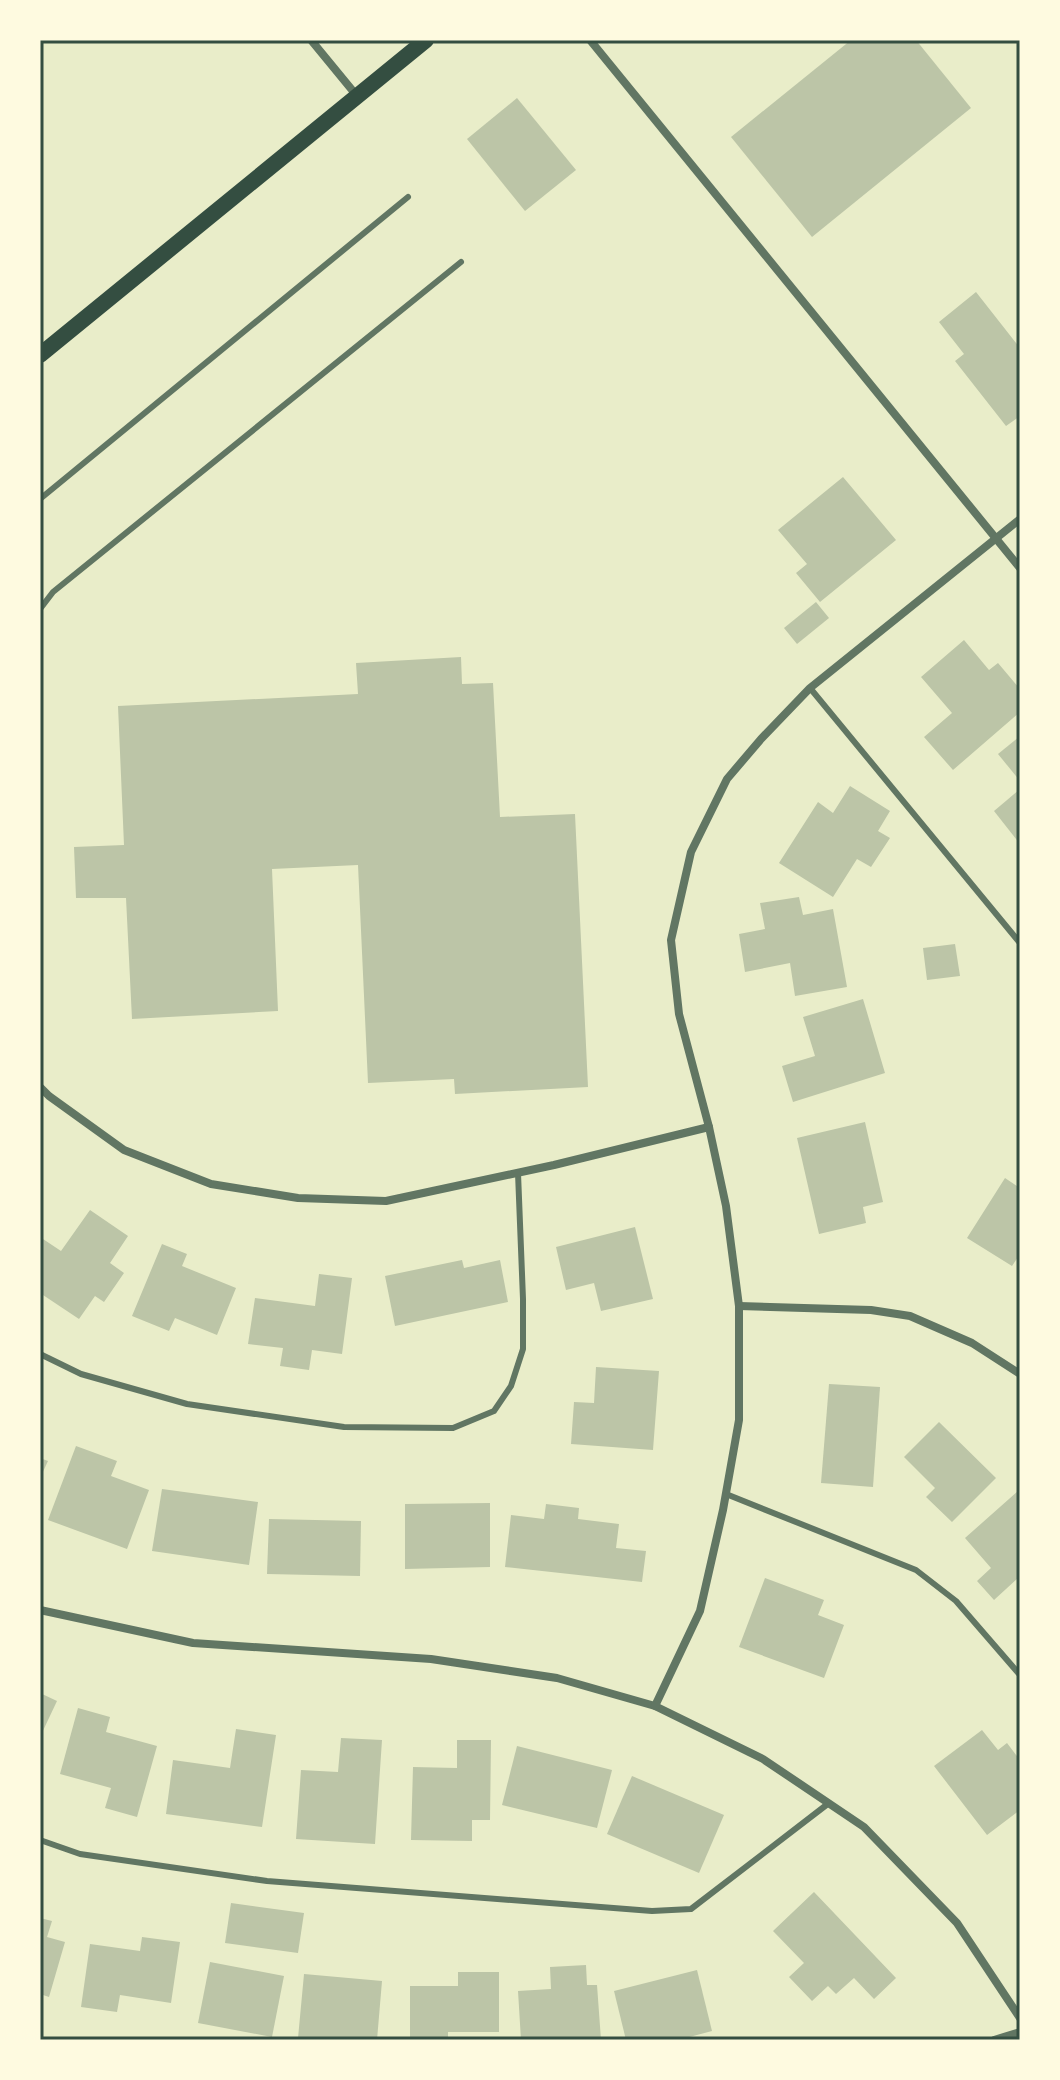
<svg xmlns="http://www.w3.org/2000/svg" width="1060" height="2080" font-family="Poppins,sans-serif">
  <style>
    .building { fill: #bcc5a7 }
    .lines { fill: none; stroke-linecap: round; stroke-linejoin: round }
    .service { stroke: #617663; stroke-width: 6 }
    .minor { stroke: #617663; stroke-width: 8 }
    .secondary { stroke: #344e41; stroke-width: 16 }
    .neatline { fill: none; stroke: #344e41; stroke-width: 3 }
  </style>
  <rect width="100%" height="100%" fill="#e9edc9"/>
  <g class="building">
    <polygon points="851,40 916,40 971,108 812,237 731,137"/>
    <polygon points="517,98 576,170 525,211 467,139"/>
    <polygon points="976,292 1020,348 1020,416 1006,426 955,361 964,354 939,322"/>
    <polygon points="843,477 896,540 820,602 796,573 807,564 778,530"/>
    <polygon points="816,602 829,618 797,644 784,628"/>
    <polygon points="964,640 989,670 998,663 1020,689 1020,712 953,770 924,737 952,713 921,677"/>
    <polygon points="461,657 462,684 493,683 500,817 575,814 588,1087 455,1094 454,1079 368,1083 358,865 272,869 278,1011 132,1019 126,898 76,898 74,847 124,845 118,706 358,694 356,663"/>
    <polygon points="1020,736 1020,781 998,754"/>
    <polygon points="850,786 890,811 878,831 890,838 871,867 857,859 833,897 779,863 818,802 833,813"/>
    <polygon points="1020,789 1020,844 994,811"/>
    <polygon points="799,897 803,915 833,909 847,987 795,996 790,963 745,972 739,934 765,929 760,903"/>
    <polygon points="955,944 960,976 927,980 923,948"/>
    <polygon points="863,999 885,1073 793,1102 782,1066 815,1056 803,1017"/>
    <polygon points="865,1122 883,1202 863,1207 866,1223 819,1234 797,1138"/>
    <polygon points="1005,1178 1020,1188 1020,1258 1018,1257 1012,1266 967,1238"/>
    <polygon points="90,1210 128,1236 110,1263 124,1273 104,1302 95,1296 79,1319 40,1293 40,1237 61,1251"/>
    <polygon points="635,1227 653,1299 601,1311 594,1283 566,1290 556,1247"/>
    <polygon points="162,1244 187,1254 182,1266 236,1288 217,1335 175,1318 169,1331 132,1316"/>
    <polygon points="462,1260 464,1268 500,1260 508,1302 395,1326 385,1276"/>
    <polygon points="319,1274 352,1278 342,1354 312,1350 309,1370 280,1366 283,1348 248,1344 255,1298 315,1306"/>
    <polygon points="596,1367 659,1371 653,1450 571,1444 574,1402 594,1403"/>
    <polygon points="829,1384 880,1387 873,1487 821,1483"/>
    <polygon points="939,1422 996,1478 952,1522 926,1497 935,1488 904,1457"/>
    <polygon points="76,1446 117,1461 111,1476 149,1490 127,1549 48,1520"/>
    <polygon points="40,1458 48,1461 40,1478"/>
    <polygon points="162,1489 258,1502 249,1565 152,1551"/>
    <polygon points="1018,1491 1020,1494 1020,1580 1018,1578 994,1600 977,1581 991,1568 965,1538"/>
    <polygon points="490,1503 490,1567 405,1569 405,1504"/>
    <polygon points="546,1504 579,1508 578,1519 619,1524 616,1548 646,1551 642,1582 505,1567 511,1515 544,1519"/>
    <polygon points="269,1519 361,1521 360,1576 267,1574"/>
    <polygon points="765,1578 824,1600 818,1615 844,1625 824,1678 739,1647"/>
    <polygon points="40,1693 57,1701 40,1737"/>
    <polygon points="78,1708 110,1717 106,1732 157,1746 137,1817 105,1808 111,1788 60,1774"/>
    <polygon points="236,1729 276,1735 262,1827 166,1814 173,1760 230,1768"/>
    <polygon points="982,1730 998,1750 1007,1743 1020,1760 1020,1810 987,1835 934,1766"/>
    <polygon points="341,1738 382,1740 375,1844 296,1839 301,1770 338,1772"/>
    <polygon points="457,1740 491,1740 490,1820 472,1820 472,1841 411,1840 413,1767 457,1768"/>
    <polygon points="517,1746 612,1770 597,1828 502,1805"/>
    <polygon points="632,1776 724,1815 699,1873 607,1834"/>
    <polygon points="814,1892 896,1978 874,1999 854,1978 836,1994 828,1986 812,2001 789,1977 804,1963 773,1931"/>
    <polygon points="231,1903 304,1913 298,1953 225,1943"/>
    <polygon points="40,1918 52,1921 47,1937 65,1942 49,1997 40,1994"/>
    <polygon points="142,1937 180,1942 171,2003 120,1995 117,2012 81,2007 90,1944 140,1951"/>
    <polygon points="210,1962 284,1976 272,2037 198,2023"/>
    <polygon points="586,1965 587,1985 597,1985 601,2040 521,2040 518,1991 551,1989 550,1967"/>
    <polygon points="697,1970 712,2031 678,2040 626,2040 614,1991"/>
    <polygon points="458,1972 499,1972 499,2032 448,2032 448,2040 410,2040 410,1986 458,1986"/>
    <polygon points="304,1974 382,1981 377,2040 298,2038"/>
  </g>
  <g class="lines">
    <g class="service">
      <polyline points="40,499 408,197"/>
      <polyline points="40,609 53,592 461,262"/>
      <polyline points="810,688 1020,943"/>
      <polyline points="40,1354 81,1374 187,1404 344,1427 453,1428 494,1411 511,1386 523,1349 523,1299 518,1173"/>
      <polyline points="726,1494 916,1570 956,1601 1020,1675"/>
      <polyline points="40,1840 80,1854 267,1881 652,1911 691,1909 829,1803"/>
    </g>
    <g class="minor">
      <polyline points="311,40 357,96"/>
      <polyline points="590,40 1020,568"/>
      <polyline points="40,1087 49,1096 124,1150 211,1184 298,1198 386,1201 554,1165 709,1127"/>
      <polyline points="739,1306 871,1310 910,1316 972,1343 1020,1374"/>
      <polyline points="40,1610 193,1643 431,1659 557,1678 655,1706 763,1759 864,1827 957,1923 1020,2018"/>
      <polyline points="655,1706 700,1611 723,1510 739,1420 739,1306 726,1206 709,1127 679,1014 671,940 691,852 727,779 761,739 810,688 1020,519"/>
      <polyline points="994,2040 1020,2032"/>
    </g>
    <polyline class="secondary" points="40,355 426,40"/>
  </g>
  <rect width="1060" height="2080" fill="none" stroke="#fefae0" stroke-width="84"/>
  <rect x="42" y="42" width="976" height="1996" class="neatline"/>
</svg>
